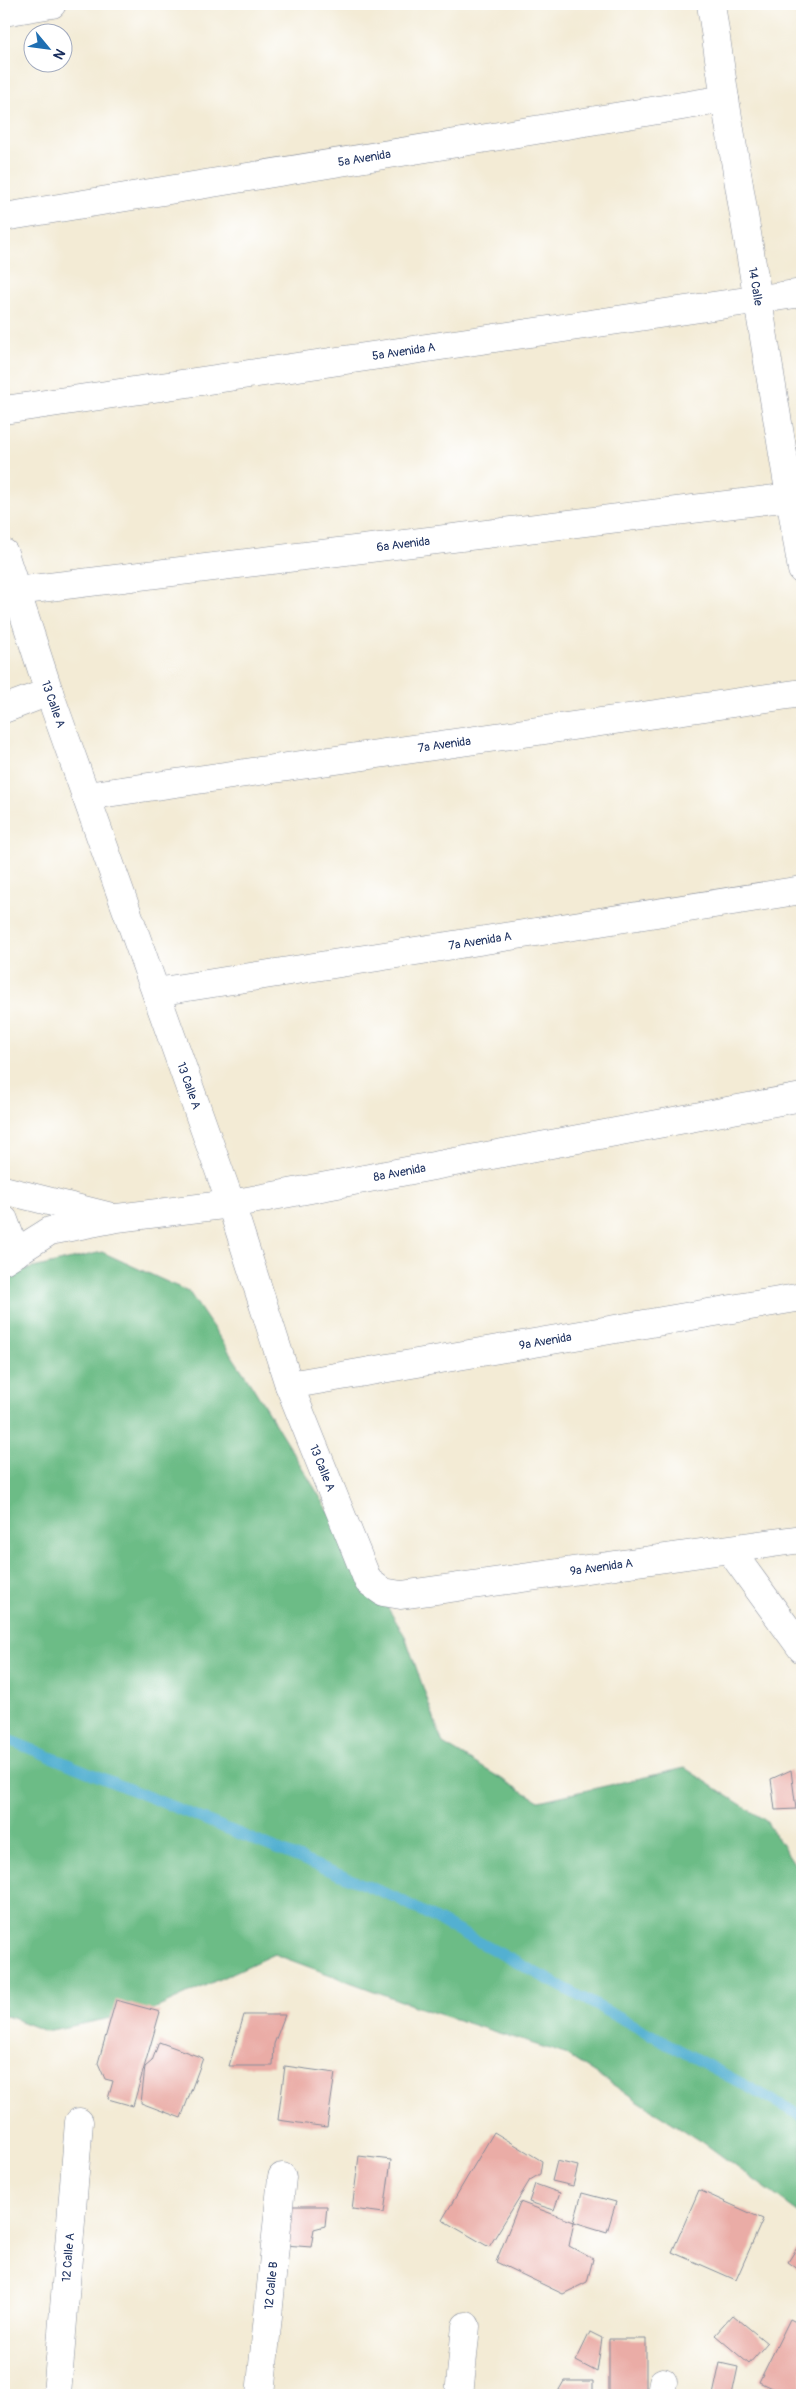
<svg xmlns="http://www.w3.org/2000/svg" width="806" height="2399" font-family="Pangolin,sans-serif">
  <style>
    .forest { fill: #6cbc86; stroke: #447672 }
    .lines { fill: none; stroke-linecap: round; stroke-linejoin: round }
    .stream { stroke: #53b0d1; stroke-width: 11 }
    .building { fill: #eaaca6 }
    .minor-casing { stroke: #878d9a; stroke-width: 29 }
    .minor { stroke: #fff; stroke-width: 28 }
    .labels { text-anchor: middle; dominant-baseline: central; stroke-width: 4; stroke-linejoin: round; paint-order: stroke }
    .street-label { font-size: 12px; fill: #1b2f5e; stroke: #fff }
  </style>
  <rect width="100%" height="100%" fill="#fff"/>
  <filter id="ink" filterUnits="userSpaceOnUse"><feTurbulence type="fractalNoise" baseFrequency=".02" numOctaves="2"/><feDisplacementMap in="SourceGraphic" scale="10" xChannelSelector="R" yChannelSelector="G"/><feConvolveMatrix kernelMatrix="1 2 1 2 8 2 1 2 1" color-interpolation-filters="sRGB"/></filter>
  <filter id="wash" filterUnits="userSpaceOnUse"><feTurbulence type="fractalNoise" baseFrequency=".0096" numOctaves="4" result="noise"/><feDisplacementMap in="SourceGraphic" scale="20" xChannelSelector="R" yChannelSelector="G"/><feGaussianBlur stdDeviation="1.12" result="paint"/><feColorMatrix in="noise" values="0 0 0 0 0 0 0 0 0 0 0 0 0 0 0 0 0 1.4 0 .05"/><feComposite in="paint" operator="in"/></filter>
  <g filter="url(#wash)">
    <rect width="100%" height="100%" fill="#f3ebd5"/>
    <polygon class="forest" points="102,1252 189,1292 251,1384 405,1636 443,1744 539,1801 685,1768 766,1821 802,1875 802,2215 704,2143 565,2054 420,2008 274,1954 152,2010 46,2031 4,2015 4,1279 7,1274"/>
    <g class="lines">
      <polyline class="stream" points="4,1738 397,1898 802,2116"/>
    </g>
    <g id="blocks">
      <g class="building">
        <polygon points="800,1769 802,1769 802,1797 801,1797"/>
        <polygon points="791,1770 796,1809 775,1810 771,1779"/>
        <polygon points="116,2000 160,2012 133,2106 108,2099 113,2081 105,2079 98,2063"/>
        <polygon points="244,2015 285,2015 274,2044 273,2066 229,2066"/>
        <polygon points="159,2042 203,2058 181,2118 141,2103 145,2067 152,2061"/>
        <polygon points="285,2066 335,2073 327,2127 278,2120"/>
        <polygon points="494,2132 542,2161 540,2174 530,2180 489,2247 442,2220"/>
        <polygon points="359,2156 391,2160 384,2213 352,2209"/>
        <polygon points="557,2161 578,2166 573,2186 552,2181"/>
        <polygon points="535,2184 560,2193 554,2210 529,2202"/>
        <polygon points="699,2190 763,2219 736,2280 672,2252"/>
        <polygon points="582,2193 616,2202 607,2232 574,2222"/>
        <polygon points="520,2202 574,2222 569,2246 593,2259 587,2282 563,2294 496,2262"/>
        <polygon points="288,2206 327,2206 325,2226 314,2229 311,2247 285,2245"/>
        <polygon points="802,2240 802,2272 788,2262"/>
        <polygon points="733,2315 767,2343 749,2364 715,2335"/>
        <polygon points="790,2319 802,2325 802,2395 786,2395 759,2382"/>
        <polygon points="590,2332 602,2338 597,2372 576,2361"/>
        <polygon points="609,2339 646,2339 646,2393 609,2394"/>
        <polygon points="720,2363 738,2367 732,2395 713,2395"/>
        <polygon points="564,2381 593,2381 593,2395 556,2395"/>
      </g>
    </g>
  </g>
  <g filter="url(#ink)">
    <use href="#blocks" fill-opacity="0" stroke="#878d9a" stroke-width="1"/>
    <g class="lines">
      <defs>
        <g id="minor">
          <path id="s1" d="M711 4 725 99 802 570"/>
          <polyline points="4,12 52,4"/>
          <path id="s2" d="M4 217 725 99"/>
          <path id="s3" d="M4 410 802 293"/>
          <path id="s4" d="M4 553 49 692 231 1204 289 1385 368 1581 383 1592 401 1595 802 1539"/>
          <path id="s5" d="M16 591 791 497"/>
          <polyline points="4,709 49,692"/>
          <path id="s6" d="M86 796 802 693"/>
          <path id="s7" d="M156 992 802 890"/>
          <polyline points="4,1190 108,1216"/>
          <polyline points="4,1220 16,1253"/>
          <path id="s8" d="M4 1260 50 1231 117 1218 231 1204 802 1097"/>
          <path id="s9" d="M289 1385 802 1297"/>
          <polyline points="730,1550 802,1649"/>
          <path id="s10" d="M57 2395 79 2122"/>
          <path id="s11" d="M260 2395 282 2177"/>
          <polyline points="459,2395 466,2326"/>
          <polyline points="661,2395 663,2382"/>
        </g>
      </defs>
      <use href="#minor" class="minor-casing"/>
      <use href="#minor" class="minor"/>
    </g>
  </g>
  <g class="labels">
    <g class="street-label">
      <text stroke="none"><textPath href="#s2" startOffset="365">5a Avenida</textPath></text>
      <text stroke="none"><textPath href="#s1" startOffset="286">14 Calle</textPath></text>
      <text stroke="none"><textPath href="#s3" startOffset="404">5a Avenida A</textPath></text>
      <text stroke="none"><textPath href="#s5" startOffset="390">6a Avenida</textPath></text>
      <text stroke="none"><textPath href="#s4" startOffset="159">13 Calle A</textPath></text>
      <text stroke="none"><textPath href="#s6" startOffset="362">7a Avenida</textPath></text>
      <text stroke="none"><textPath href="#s7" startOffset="328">7a Avenida A</textPath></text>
      <text stroke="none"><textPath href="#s4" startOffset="564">13 Calle A</textPath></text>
      <text stroke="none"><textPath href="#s8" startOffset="409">8a Avenida</textPath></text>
      <text stroke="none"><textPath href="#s9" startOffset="260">9a Avenida</textPath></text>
      <text stroke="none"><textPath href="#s4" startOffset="969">13 Calle A</textPath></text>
      <text stroke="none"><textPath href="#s4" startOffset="1330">9a Avenida A</textPath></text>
      <text stroke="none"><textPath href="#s10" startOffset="138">12 Calle A</textPath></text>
      <text stroke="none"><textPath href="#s11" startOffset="110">12 Calle B</textPath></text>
    </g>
  </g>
  <rect width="806" height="2399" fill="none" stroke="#fff" stroke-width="20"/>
  <g transform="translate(48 48) rotate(119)"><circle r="24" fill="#ffffff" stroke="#a4acbf"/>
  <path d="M0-4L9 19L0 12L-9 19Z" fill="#1f6fb2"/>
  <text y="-8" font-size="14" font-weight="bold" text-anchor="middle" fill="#1b2f5e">N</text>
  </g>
</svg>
